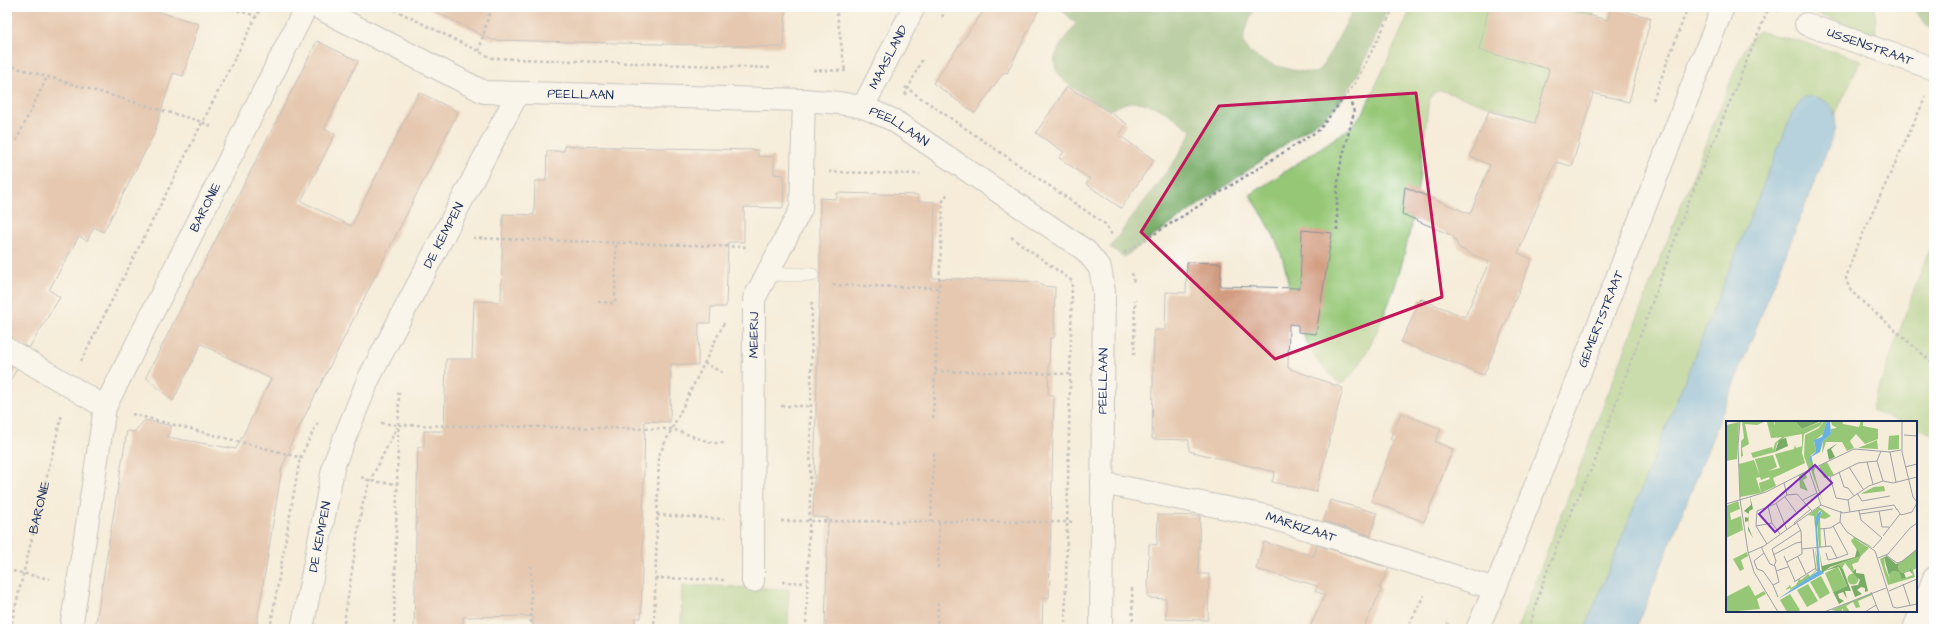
<svg xmlns="http://www.w3.org/2000/svg" width="1941" height="636" font-family="'Architects Daughter',sans-serif">
  <style>
    .green { fill: #96c776; stroke: #587b6a }
    .forest { fill: #78ac67; stroke: #4a6e62 }
    .water { fill: #6ab1e1; stroke: #4270a0 }
    .building { fill: #d29c80 }
    .lines { fill: none; stroke-linecap: round; stroke-linejoin: round }
    .service-casing { stroke: #888e9c; stroke-width: 14 }
    .minor-casing { stroke: #888e9c; stroke-width: 24 }
    .path { stroke: #888e9c; stroke-width: 2.5; stroke-dasharray: 3 3; stroke-linecap: butt }
    .service { stroke: #fff; stroke-width: 13 }
    .minor { stroke: #fff; stroke-width: 22 }
    .marked { fill: none; stroke: #c2185b; stroke-width: 3; stroke-linejoin: round }
    .labels { text-anchor: middle; dominant-baseline: central; stroke-width: 3; stroke-linejoin: round; paint-order: stroke }
    .street-label { font-size: 13px; fill: #1b2f5e; stroke: #fff }
    .inset-road { fill: none; stroke: #9ea0a8; stroke-width: 1 }
    .view { fill: #7b2cbf; fill-opacity: 0.15; stroke: #7b2cbf; stroke-width: 2 }
    .inset-edge { fill: none; stroke: #1b2f5e; stroke-width: 2 }
  </style>
  <rect width="100%" height="100%" fill="#fff"/>
  <filter id="ink" filterUnits="userSpaceOnUse"><feTurbulence type="fractalNoise" baseFrequency=".025" numOctaves="2"/><feDisplacementMap in="SourceGraphic" scale="8" xChannelSelector="R" yChannelSelector="G"/><feConvolveMatrix kernelMatrix="1 2 1 2 8 2 1 2 1" color-interpolation-filters="sRGB"/></filter>
  <filter id="wash" filterUnits="userSpaceOnUse"><feTurbulence type="fractalNoise" baseFrequency=".012" numOctaves="4" result="noise"/><feDisplacementMap in="SourceGraphic" scale="16" xChannelSelector="R" yChannelSelector="G"/><feGaussianBlur stdDeviation="0.9" result="paint"/><feColorMatrix in="noise" values="0 0 0 0 0 0 0 0 0 0 0 0 0 0 0 0 0 1.4 0 .05"/><feComposite in="paint" operator="in"/></filter>
  <g filter="url(#wash)">
    <rect width="100%" height="100%" fill="#f5ecd9"/>
    <g class="green">
      <path d="M1412 7H1597L1546 125 1440 90 1432 94 1428 105C1420 186 1409 270 1371 343 1363 359 1356 374 1341 384 1315 365 1300 334 1292 302 1288 289 1288 274 1283 260 1276 237 1264 216 1250 195L1350 128 1363 113Z"/>
      <polygon points="1795,7 1875,7 1876,34"/>
      <polygon points="1758,31 1799,41 1861,60 1835,115 1835,111 1793,111 1585,629 1517,629 1672,228 1739,60 1747,44"/>
      <polygon points="1934,235 1934,435 1916,428 1916,422 1901,422 1871,410"/>
      <polygon points="682,585 789,589 788,629 681,626"/>
    </g>
    <g class="forest">
      <path d="M1059 7H1146L1156 11 1169 10 1172 7H1256C1251 17 1240 34 1245 45 1252 63 1298 72 1315 73L1323 66 1355 7H1388C1371 45 1358 86 1327 115L1124 257 1110 247 1176 159 1192 131C1175 118 1151 98 1127 103 1122 104 1115 108 1110 110 1095 101 1049 80 1055 58 1058 45 1068 35 1076 24Z"/>
      <polygon points="1911,7 1934,7 1934,30 1932,31"/>
    </g>
    <path class="water" d="M1812 96C1833 102 1835 108 1836 128L1636 629H1585L1793 111 1803 98Z"/>
    <g id="blocks">
      <g class="building">
        <polygon points="7,7 143,7 199,24 183,76 173,73 154,134 115,210 103,232 94,227 87,241 79,236 49,290 60,297 29,348 7,337"/>
        <polygon points="426,7 786,7 784,47 492,40"/>
        <polygon points="986,7 1040,7 1007,73 1004,72 975,113 933,83"/>
        <polygon points="1489,7 1557,7 1608,20 1611,7 1651,18 1629,102 1593,93 1572,166 1556,162 1518,253 1532,259 1484,375 1401,342 1421,299 1465,317 1489,262 1459,248 1453,236 1402,214 1405,187 1470,214 1490,165 1470,156 1489,111 1535,123 1549,69 1479,50"/>
        <polygon points="317,41 358,61 324,129 335,134 301,201 351,226 419,92 458,112 289,447 291,448 282,467 256,629 95,629 127,431 134,432 145,420 172,426 167,437 236,449 271,379 201,344 173,401 146,377"/>
        <polygon points="1067,87 1094,102 1127,124 1119,135 1154,160 1121,208 1086,184 1090,179 1059,158 1064,152 1036,133"/>
        <polygon points="564,146 758,150 758,156 774,157 774,174 784,175 783,208 744,207 744,242 728,242 726,307 711,307 710,323 699,323 698,365 671,364 670,422 645,421 641,618 635,618 635,629 533,629 533,616 463,617 463,629 414,629 418,447 424,447 424,431 444,431 446,359 472,359 474,301 501,302 503,214 534,215 535,181 546,181 547,151 564,151"/>
        <polygon points="837,193 918,195 918,201 935,202 932,278 1038,282 1038,283 1041,284 1041,286 1055,287 1054,338 1050,338 1048,395 1054,395 1049,598 1043,597 1042,629 825,629 828,518 813,517 820,275 820,198 837,199"/>
        <polygon points="1302,230 1332,233 1316,334 1298,332 1298,325 1289,324 1288,368 1343,388 1316,492 1272,482 1275,472 1189,451 1189,440 1152,439 1154,330 1165,330 1166,292 1186,293 1187,262 1221,263 1220,286 1300,288"/>
        <polygon points="7,364 17,369 7,386"/>
        <polygon points="1401,413 1441,429 1435,442 1453,449 1424,522 1371,501 1394,441 1390,439"/>
        <polygon points="1330,500 1377,513 1371,536 1324,521"/>
        <polygon points="1158,515 1200,516 1198,574 1209,574 1208,620 1166,619 1166,599 1148,598 1149,544 1157,545"/>
        <polygon points="1264,542 1314,556 1317,545 1389,568 1379,588 1382,589 1363,629 1309,629 1325,595 1315,591 1318,586 1256,569"/>
      </g>
    </g>
  </g>
  <g filter="url(#ink)">
    <use href="#blocks" fill-opacity="0" stroke="#888e9c" stroke-width="1"/>
    <g class="lines">
      <defs>
        <polyline id="service" points="767,274 812,275"/>
        <g id="minor">
          <path id="s2" d="M317 7 484 92 804 100 839 103 863 107 893 120 1086 251 1100 268 1104 291 1101 629"/>
          <path id="s3" d="M1806 24 1934 69"/>
          <path id="s4" d="M863 107 914 7"/>
          <polyline points="7,349 105,407"/>
          <path id="s5" d="M1102 483 1266 516 1495 589"/>
          <path id="s6" d="M753 581 754 299 801 209 804 100"/>
          <path id="s7" d="M71 629 105 407 306 7"/>
          <path id="s8" d="M302 629 334 464 369 378 518 93"/>
          <path id="s9" d="M1477 629 1495 589 1723 7"/>
          <polyline points="1914,629 1934,578"/>
        </g>
      </defs>
      <use href="#service" class="service-casing"/>
      <use href="#minor" class="minor-casing"/>
      <g class="path">
        <polyline points="226,7 256,16"/>
        <polyline points="389,7 492,58 772,68"/>
        <polyline points="836,7 845,71"/>
        <polyline points="1771,7 1781,12"/>
        <polyline points="942,17 947,7"/>
        <polyline points="479,51 491,7"/>
        <polyline points="7,65 202,122 213,127"/>
        <polyline points="813,70 848,71"/>
        <polyline points="905,87 1105,224 1112,235"/>
        <polyline points="905,95 923,58"/>
        <polyline points="1926,96 1855,251 1846,278 1849,288 1856,296 1934,364"/>
        <polyline points="1653,100 1688,7"/>
        <polyline points="16,141 47,77"/>
        <polyline points="829,172 920,174"/>
        <polyline points="1337,230 1337,192 1340,167 1354,112 1348,94"/>
        <polyline points="1011,237 1072,281"/>
        <polyline points="473,238 748,247"/>
        <polyline points="1124,253 1319,130 1356,82 1394,7"/>
        <polyline points="1132,273 1134,283"/>
        <polyline points="833,285 939,288"/>
        <polyline points="598,302 615,303 616,243"/>
        <polyline points="1134,355 1135,300"/>
        <polyline points="81,361 261,7"/>
        <polyline points="704,363 725,374"/>
        <polyline points="935,371 1071,374"/>
        <polyline points="781,406 811,406"/>
        <polyline points="132,414 306,459"/>
        <polyline points="933,418 943,201 948,193"/>
        <polyline points="381,423 398,425 672,429 712,443 725,443"/>
        <polyline points="361,477 370,481 397,484"/>
        <polyline points="657,515 724,519"/>
        <polyline points="781,521 1074,522"/>
        <polyline points="931,522 934,450"/>
        <polyline points="938,568 939,522"/>
        <polyline points="7,570 50,579"/>
        <polyline points="655,578 725,580"/>
        <polyline points="782,582 807,583"/>
        <polyline points="1132,588 1133,629"/>
        <path id="s1" d="M10 629 62 414"/>
        <polyline points="270,629 300,458 318,422"/>
        <polyline points="343,629 362,506 370,481 397,427"/>
        <polyline points="394,629 399,394 395,392"/>
        <polyline points="531,629 531,563"/>
        <polyline points="654,629 659,455 724,323"/>
        <polyline points="806,629 810,498 812,300"/>
        <polyline points="937,629 938,603"/>
        <polyline points="1065,629 1072,284"/>
        <polyline points="1407,629 1424,595"/>
        <polyline points="1444,629 1448,623"/>
        <path d="M1529 629C1544 571 1568 517 1594 464L1688 203 1769 7"/>
      </g>
      <use href="#service" class="service"/>
      <use href="#minor" class="minor"/>
    </g>
  </g>
  <path d="M0 0H1941V636H0ZM1416 93 1442 297 1275 359 1141 232 1219 106Z" fill="#f5ecd9" fill-opacity=".55" fill-rule="evenodd"/>
  <path class="marked" d="M1416 93 1442 297 1275 359 1141 232 1219 106Z"/>
  <g class="labels">
    <g class="street-label">
      <text stroke="none"><textPath href="#s3" startOffset="68">USSENSTRAAT</textPath></text>
      <text stroke="none"><textPath href="#s4" startOffset="56">MAASLAND</textPath></text>
      <text stroke="none"><textPath href="#s2" startOffset="284">PEELLAAN</textPath></text>
      <text stroke="none"><textPath href="#s2" startOffset="608">PEELLAAN</textPath></text>
      <text stroke="none"><textPath href="#s7" startOffset="448">BARONIE</textPath></text>
      <text stroke="none"><textPath href="#s8" startOffset="422">DE KEMPEN</textPath></text>
      <text stroke="none"><textPath href="#s9" startOffset="334">GEMERTSTRAAT</textPath></text>
      <text stroke="none"><textPath href="#s6" startOffset="246">MEIERIJ</textPath></text>
      <text transform="translate(1103 381) rotate(-89)">PEELLAAN</text>
      <text stroke="none"><textPath href="#s1" startOffset="125">BARONIE</textPath></text>
      <text stroke="none"><textPath href="#s5" startOffset="204">MARKIZAAT</textPath></text>
      <text stroke="none"><textPath href="#s8" startOffset="94">DE KEMPEN</textPath></text>
    </g>
  </g>
  <g transform="translate(1726 421)">
    <rect width="191" height="191" fill="#f5ecd9"/>
    <path d="M16 0H40L31 4 19 3 23 23 16 27 17 35 15 36V20L18 17ZM48 0 49 5V0H69L76 8 97 0 94 5 78 13 76 32 79 42 47 57 50 65 35 72 33 62 44 58 43 56 35 59 34 56 30 57 35 72 14 76 13 43 28 39 34 55 29 38 47 34 51 46 42 50 54 47 49 33 68 28 69 24 70 27 76 25V13L59 16 51 22 49 31 27 37 25 32 46 26 47 29 49 22 56 16 45 17 41 1ZM98 0H101L97 13 88 20 90 31 85 34 88 46 83 49 78 35 79 14 93 7ZM105 0H116L117 3 133 6 135 0H137V5L152 8V18L139 23 130 13 124 20 128 27 121 30 116 21H100L96 33 97 20 105 13V8L111 7 106 4ZM13 1 11 38 0 40V4ZM173 14V28L162 29 163 15ZM151 19 152 28 132 27ZM101 41 108 54 98 57 93 45ZM89 47 88 51 97 82 85 49ZM79 51 81 57 77 59 82 70 74 67 73 54ZM158 65 159 70 134 73 148 66ZM12 80 14 88 4 92 5 99 15 95 17 109 0 117V85ZM93 86 105 95 99 98 94 97 95 126H93L91 101 96 91 94 89 91 93 89 107 88 95 82 94ZM128 116 143 124 147 127 129 118 143 127 135 135 125 120ZM89 128 94 150H90L80 160 64 169V167L59 169 64 164 65 167 70 164 73 158 75 159 82 153 84 155 91 148ZM191 128V147L187 149 189 156 162 164 154 138 158 136 159 146 164 159 163 153 167 150 173 151 177 158 187 154 183 142 184 149 176 152 172 148 173 142ZM21 131 22 135 15 139 18 148 14 150 7 138ZM135 135 132 141 126 143 128 149 126 151 119 142 115 149 112 144 97 149ZM112 146 121 165 107 171 99 152ZM121.5 158a5.5 5.5 0 1 1 11 0a5.5 5.5 0 1 1-11 0ZM95 155 104 172 94 178 84 161ZM82 163 92 180 81 186 71 169ZM23 164 29 175 38 170 40 173 31 178 34 188 0 191V176ZM145 172 146 174 132 180 134 186 130 187 127 181 120 185 124 191H118L116 187V191L105 189ZM64 173 74 189 71 191H61L54 179Z" fill="#96c776"/>
    <path d="M69 0 72 1 95 0 76 8ZM69 14 60 17 62 25 49 31 53 19ZM112 22 105 28 109 36 103 39 101 29ZM24 75 27 88 23 90 22 105 27 117 22 109V100L19 101V96L22 97 23 93 18 90 25 84ZM93 127 96 145 129 136 131 128 135 135 104 146 96 152ZM161 135 170 143 173 142 172 148 176 152 184 149 183 142 187 154 184 150 178 152 180 157 176 158 173 151 167 150 163 153 164 159 158 136ZM112 144 117 148 125 170H119L121 178 117 171 112 173 113 177 118 180 113 183 107 171 121 165 113 146 98 150ZM130 148V152L138 153 142 170 139 171V167L135 166 131 169 136 173 129 176 125 165 132 164 134 159 126 151Z" fill="#78ac67"/>
    <path d="M101 0H104L105 13 97 20 94 31 85 36 86 45 83 37 90 31 88 19 96 16ZM96 89 91 106 94 149 98 152 52 178 92 150 89 101 91 93Z" fill="#6ab1e1"/>
    <path class="inset-road" d="M14 0 12 25 14 78 22 131 28 151 52 191M176 0V31L187 76 191 81M178 14 191 15M155 30 151 40 132 42 104 56 110 77 122 79 143 65 157 60 167 62 191 56M164 31 170 61M151 40 157 60M141 41 147 63M123 46 137 68M179 46 191 43M86 48 128 28 164 31 175 29M113 51 118 66 122 67 128 75M58 62 61 74M131 72 136 80 164 75M59 76 70 91M77 79 91 72M122 79 124 91M50 82 61 109M0 83 40 71 83 49 95 84M95 84 117 92 168 84 171 89M42 85 46 102 54 113M171 88 175 94 186 91 191 82M115 90 114 101 121 111 149 130 167 186 171 187M133 90 135 99 156 117 147 127M153 90 156 106H163M134 93 167 88M69 104 68 102 85 88M30 105 46 102M93 108 104 107 114 101M98 108 100 126M157 115 174 93M41 123 30 105 31 90 49 83 61 74 71 73 86 90M36 126V128L38 132 44 143 49 145 53 161 47 164 37 150 31 148 28 140 38 132M76 128 105 125 111 137 122 133 107 105M87 128 90 149M22 132 38 125 95 84M100 132 102 139 111 137M47 134 70 122 76 121M160 134 171 142 177 140 191 128M58 135 69 160M72 136 80 153M152 137 162 133 184 107 191 102M61 141 76 133 75 110 71 102M48 145 50 140 46 128 75 109M50 150 62 146M68 161 90 147M177 163 184 184M47 164 52 176M163 170 191 158M145 171 153 191M171 187 191 183M98 191 160 167M139 191 150 184"/>
    <path class="view" d="M89 44 106 62 49 111 33 93Z"/>
    <rect width="191" height="191" class="inset-edge"/>
  </g>
  <rect width="1941" height="636" fill="none" stroke="#fff" stroke-width="24"/>
</svg>
